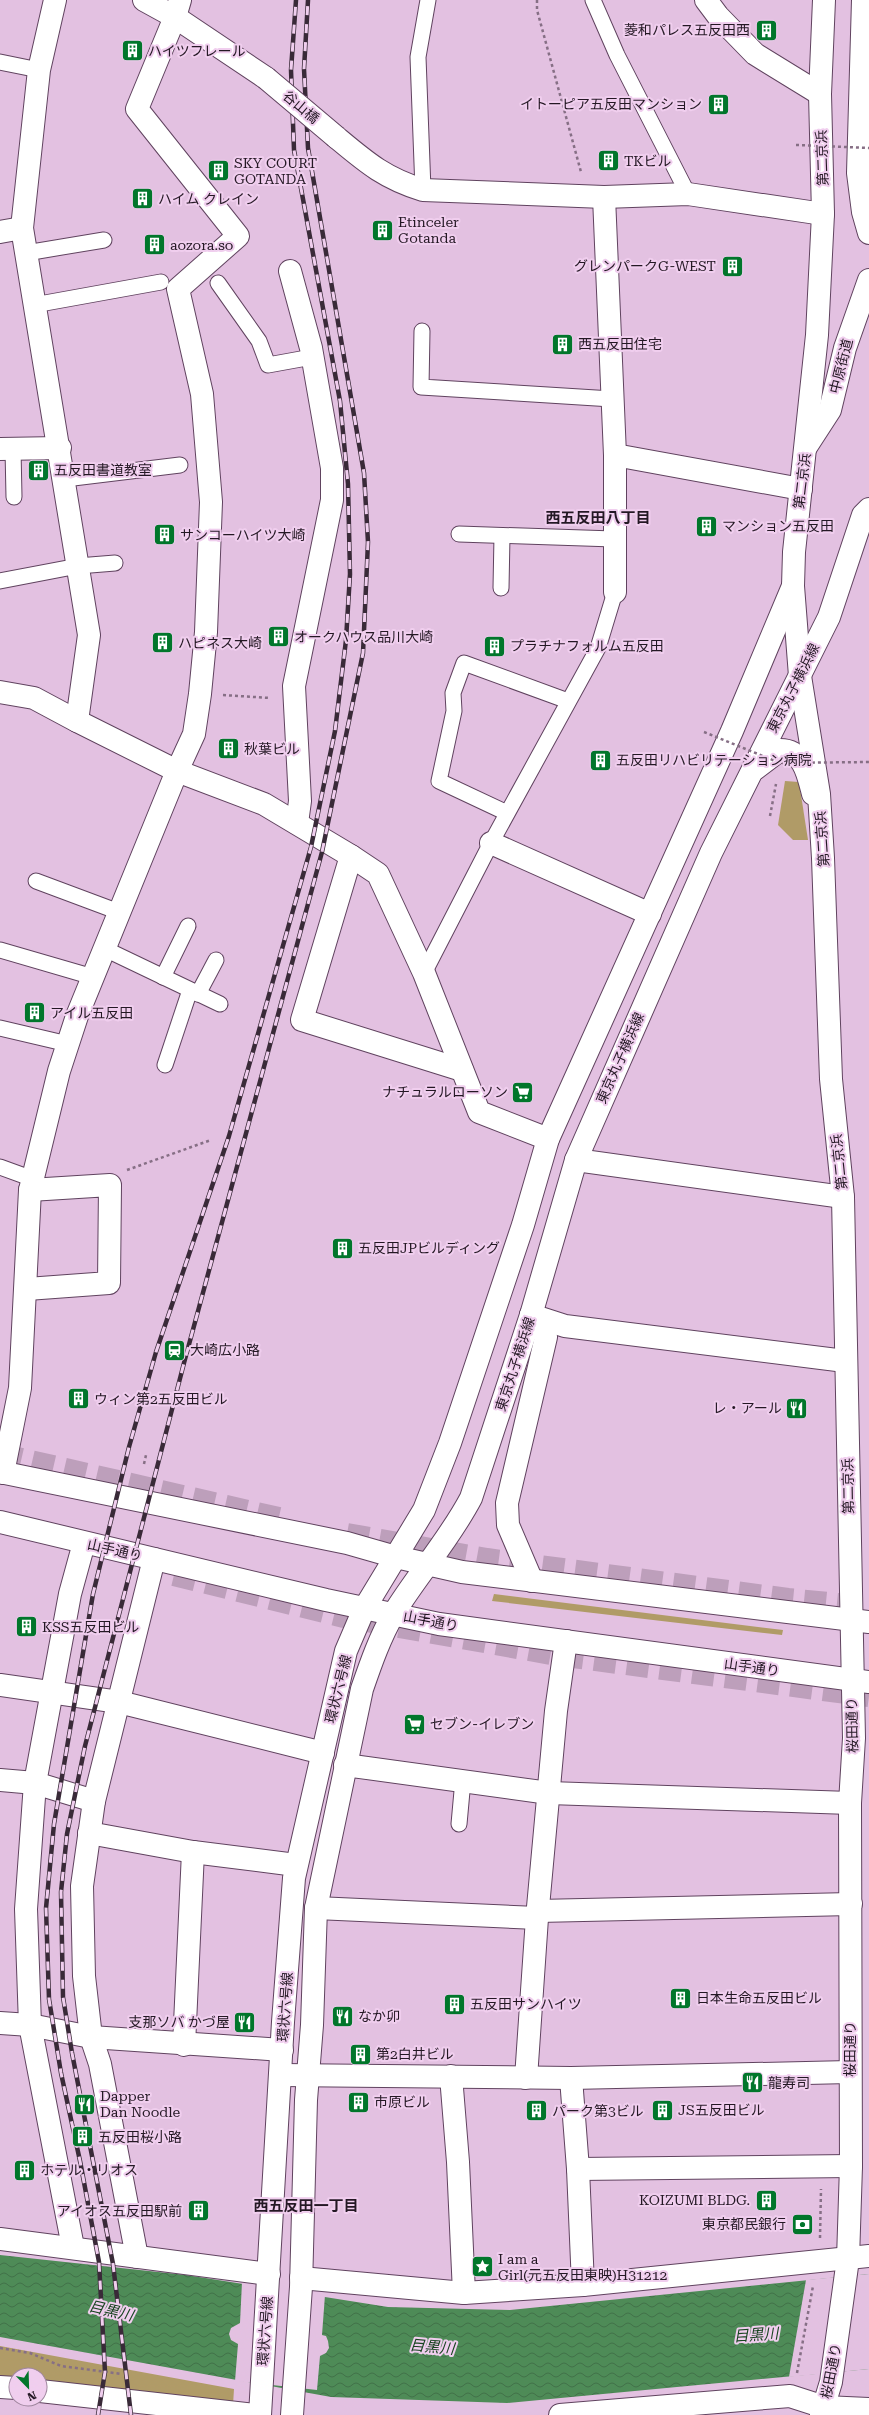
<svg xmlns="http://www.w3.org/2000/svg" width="869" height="2415" font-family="'Roboto Serif','Noto Sans JP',serif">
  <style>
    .green { fill: #b09b67 }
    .water { fill: url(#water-waves) }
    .pier { fill: #e3c1e1 }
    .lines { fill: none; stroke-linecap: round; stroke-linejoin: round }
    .motorway-tunnel { stroke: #bd9fbb; stroke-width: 22; stroke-dasharray: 22 11; stroke-linecap: butt }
    .service-casing { stroke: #60435f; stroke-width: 17 }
    .minor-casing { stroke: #60435f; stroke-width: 24 }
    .tertiary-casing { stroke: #60435f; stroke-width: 24 }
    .primary-casing { stroke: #60435f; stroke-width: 24 }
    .trunk-casing { stroke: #60435f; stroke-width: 24 }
    .path { stroke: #866f85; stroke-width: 2.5; stroke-dasharray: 3 3; stroke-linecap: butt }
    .service { stroke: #fff; stroke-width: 15 }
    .minor { stroke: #fff; stroke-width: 22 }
    .tertiary { stroke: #fff; stroke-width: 22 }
    .primary { stroke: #fff; stroke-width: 22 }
    .trunk { stroke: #fff; stroke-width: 22 }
    .rail-casing { stroke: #392a38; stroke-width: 4.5 }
    .rail { stroke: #f0ceee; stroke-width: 3; stroke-dasharray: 9; stroke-linecap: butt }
    .minor-bridge-casing { stroke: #60435f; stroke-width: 24; stroke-linecap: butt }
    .path-bridge { stroke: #866f85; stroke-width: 2.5; stroke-dasharray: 3 3; stroke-linecap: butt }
    .minor-bridge { stroke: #fff; stroke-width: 22 }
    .labels { text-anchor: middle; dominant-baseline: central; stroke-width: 4; stroke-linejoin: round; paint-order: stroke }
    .poi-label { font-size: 14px; fill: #241824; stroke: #f0ceee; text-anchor: start }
    .street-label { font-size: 14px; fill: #241824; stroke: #f0ceee }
    .neighbourhood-label { font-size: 15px; font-weight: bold; fill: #241824; stroke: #f0ceee }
    .water-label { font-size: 15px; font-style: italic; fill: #184420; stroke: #f0ceee }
  </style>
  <defs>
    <pattern id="water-waves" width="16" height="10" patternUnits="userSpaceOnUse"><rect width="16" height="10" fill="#4e8b57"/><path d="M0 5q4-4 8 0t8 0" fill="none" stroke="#417148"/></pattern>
  </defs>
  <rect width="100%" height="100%" fill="#e3c1e1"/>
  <g class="green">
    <polygon points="785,781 799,782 808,840 793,840 778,825"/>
    <polygon points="494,1594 783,1630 782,1635 492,1601"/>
    <polygon points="0,2346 234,2389 233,2405 40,2382 40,2375 16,2375 16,2379 0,2377"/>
  </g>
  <polygon class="water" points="0,2255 186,2275 388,2307 510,2310 869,2274 869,2369 507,2403 331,2397 0,2337"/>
  <g class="pier">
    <polygon points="869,2274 869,2369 789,2377 806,2280"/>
    <polygon points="242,2282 325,2295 322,2335 326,2336 328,2341 329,2348 326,2353 320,2356 317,2390 235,2381 238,2344 231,2340 229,2334 231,2328 240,2323"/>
  </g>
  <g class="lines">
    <g class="motorway-tunnel">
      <polyline points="0,1454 283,1519"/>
      <polyline points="347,1534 487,1559 788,1599 869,1607"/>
      <polyline points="174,1575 344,1617 557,1655 869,1696"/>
    </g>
    <defs>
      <g id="service">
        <polyline points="593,0 617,55 688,194"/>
        <polyline points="0,62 39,70"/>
        <polyline points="423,190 418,57 428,0"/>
        <polyline points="26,253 104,240"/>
        <polyline points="218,283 259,341 268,365 312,357"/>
        <polyline points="34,305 161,282"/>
        <polyline points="422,331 421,387 612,399"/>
        <polyline points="13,449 14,497"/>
        <polyline points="65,479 180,465"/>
        <polyline points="459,534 614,539"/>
        <polyline points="0,581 78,566 115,563"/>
        <polyline points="501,588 502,536"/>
        <polyline points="507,813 439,781 454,711 453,693 464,663 568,701"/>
        <polyline points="36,881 119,912"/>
        <polyline points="105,949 220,1004"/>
        <polyline points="0,950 93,977"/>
        <polyline points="424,973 491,843 598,648 615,592"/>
        <polyline points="163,977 188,926"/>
        <polyline points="198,994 216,960"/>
        <polyline points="0,1028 68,1044"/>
        <polyline points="165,1065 190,990"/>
        <polyline points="0,1167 33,1179"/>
        <polyline points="459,1824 463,1780"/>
      </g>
      <g id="minor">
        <polyline points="55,0 39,70 22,228 89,635 77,721 177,771 264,804 351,856 378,874 424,973 479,1112 548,1139"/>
        <polyline points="144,0 175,17 266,78"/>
        <polyline points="706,0 718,16 755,54 820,94"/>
        <path d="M336 137C366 162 384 178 423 190L604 197 688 194 823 214"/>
        <polyline points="604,197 615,455 615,592"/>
        <polyline points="0,232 22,228"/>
        <polyline points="290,271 311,348 332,468 332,500 294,686 300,801 297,823"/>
        <polyline points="0,449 60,448"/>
        <polyline points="615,455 801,489"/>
        <polyline points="0,692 34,698 77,721"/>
        <polyline points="491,843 650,914"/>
        <polyline points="351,856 302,1020 462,1070"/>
        <polyline points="576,1160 843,1197"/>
        <polyline points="27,1289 109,1283 110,1185 30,1190"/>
        <polyline points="531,1315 565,1326 845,1361"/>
        <polyline points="3,1473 20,1388 30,1190 59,1071 77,1016 177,771 194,734 200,694 206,632 211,502 202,394 178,289 238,236 137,109 175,17 180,0"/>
        <polyline points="0,1685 119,1702 323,1753"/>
        <polyline points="345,1765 549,1793 850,1803"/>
        <polyline points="0,1780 35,1783 94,1801"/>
        <polyline points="89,1833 193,1852 296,1865"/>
        <polyline points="316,1908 537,1918"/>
        <polyline points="538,1911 851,1904"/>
        <polyline points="0,2023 30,2025 91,2037 282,2050"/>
        <polyline points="184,2045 193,1852"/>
        <polyline points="281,2075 571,2078 850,2072"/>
        <polyline points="451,2076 458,2162 464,2293"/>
        <polyline points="526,2078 537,1918 556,1711 566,1641"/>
        <polyline points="571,2078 578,2169 583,2285"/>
        <polyline points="578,2169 851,2166"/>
        <polyline points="0,2239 269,2274"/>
        <polyline points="73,2247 30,2025 26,1909 35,1783 70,1594 84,1543"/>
        <polyline points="137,2257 100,2064 91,2037 84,1976 82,1886 94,1801 154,1559"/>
        <polyline points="301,2278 464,2293 583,2285 869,2256"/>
        <polyline points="0,2387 16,2388"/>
        <polyline points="40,2391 255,2415"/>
        <polyline points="560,2415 790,2396 824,2407"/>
      </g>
      <polyline id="tertiary" points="824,2407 869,2409"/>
      <g id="primary">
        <polyline points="806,447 830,410 845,348 869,280"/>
        <path d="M755 769 780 750C804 750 808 775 813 794"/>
        <polyline points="531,1315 546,1337 507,1503 508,1525 532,1581"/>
        <polyline points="0,1472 347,1543 396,1557 462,1572 869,1622"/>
        <polyline points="0,1522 326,1600 439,1624 869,1682"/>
        <polyline points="260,2415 283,2022 294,1878 346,1651 364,1609 424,1510 450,1443 523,1225 548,1139 732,731 793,586"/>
        <path d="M292 2415 301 2287 306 2100 312 2025 316 1908 362 1689C371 1663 380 1637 394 1613 418 1574 449 1540 471 1498L531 1315 576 1160 711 853 829 617 863 515 869 509"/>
      </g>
      <g id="trunk">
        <polyline points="863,0 858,173 863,212 869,233"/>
        <polyline points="821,2415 831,2382 848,2259 851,2166 850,1803 854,1738 843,1197 831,1079 823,858 819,794 800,676 793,586 794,552 817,335 823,214 820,94 824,0"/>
      </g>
    </defs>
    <use href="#service" class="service-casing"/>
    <use href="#minor" class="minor-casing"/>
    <use href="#tertiary" class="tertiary-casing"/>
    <use href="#primary" class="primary-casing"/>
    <use href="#trunk" class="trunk-casing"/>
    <g class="path">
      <polyline points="537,0 537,10 581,172"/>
      <polyline points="223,695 270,698"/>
      <polyline points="770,816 776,784"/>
      <polyline points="127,1170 211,1140"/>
      <polyline points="144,1464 146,1455"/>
      <polyline points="820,2238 821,2189"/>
      <polyline points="0,2348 30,2353 61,2366 122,2374"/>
      <polyline points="797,2373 813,2286"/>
    </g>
    <use href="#service" class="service"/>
    <use href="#minor" class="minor"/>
    <use href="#tertiary" class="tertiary"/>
    <use href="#primary" class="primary"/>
    <use href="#trunk" class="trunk"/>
    <defs>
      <g id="rail">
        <polyline points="98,2415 105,2372 99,2262 80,2161 61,2073 49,1999 46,1908 54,1824 93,1594 129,1447 156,1352 229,1136 311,847 335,731 346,640 350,574 348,484 340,401 294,150 291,70 296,0"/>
        <polyline points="131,2415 113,2264 72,2053 63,1997 61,1892 67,1834 85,1746 184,1363 322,852 363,653 368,542 364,473 308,148 304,69 308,0"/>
      </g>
    </defs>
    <use href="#rail" class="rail-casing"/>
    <use href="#rail" class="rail"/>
    <defs>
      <polyline id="minor-bridge" points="266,78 336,137"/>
    </defs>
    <use href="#minor-bridge" class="minor-bridge-casing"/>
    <g class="path-bridge">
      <polyline points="796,145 869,148"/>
      <polyline points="704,732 780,763 869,762"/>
    </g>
    <use href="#minor-bridge" class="minor-bridge"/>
  </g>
  <defs>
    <symbol id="building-square" viewBox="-11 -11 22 22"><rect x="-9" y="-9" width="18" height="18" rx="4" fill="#01762b" stroke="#f0ceee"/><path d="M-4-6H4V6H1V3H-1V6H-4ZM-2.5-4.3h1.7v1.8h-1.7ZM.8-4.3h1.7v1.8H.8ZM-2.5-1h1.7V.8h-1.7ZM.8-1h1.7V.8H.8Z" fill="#fff"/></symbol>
    <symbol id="supermarket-square" viewBox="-11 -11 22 22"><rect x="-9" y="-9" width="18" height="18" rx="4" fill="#01762b" stroke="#f0ceee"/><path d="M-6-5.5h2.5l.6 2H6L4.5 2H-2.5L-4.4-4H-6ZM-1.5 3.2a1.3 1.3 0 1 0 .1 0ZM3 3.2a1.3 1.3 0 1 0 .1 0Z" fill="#fff"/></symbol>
    <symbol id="station-square" viewBox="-11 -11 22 22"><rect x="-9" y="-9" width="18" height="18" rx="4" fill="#01762b" stroke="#f0ceee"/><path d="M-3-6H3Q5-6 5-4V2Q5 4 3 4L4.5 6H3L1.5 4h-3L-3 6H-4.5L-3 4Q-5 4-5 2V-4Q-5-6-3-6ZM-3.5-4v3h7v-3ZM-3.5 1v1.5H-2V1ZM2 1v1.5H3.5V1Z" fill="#fff"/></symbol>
    <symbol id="restaurant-square" viewBox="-11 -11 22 22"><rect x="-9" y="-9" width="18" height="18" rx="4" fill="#01762b" stroke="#f0ceee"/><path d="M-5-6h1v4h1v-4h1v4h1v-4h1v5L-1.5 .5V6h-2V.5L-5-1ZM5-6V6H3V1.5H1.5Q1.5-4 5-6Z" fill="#fff"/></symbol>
    <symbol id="bank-square" viewBox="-11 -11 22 22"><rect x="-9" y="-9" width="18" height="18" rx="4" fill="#01762b" stroke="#f0ceee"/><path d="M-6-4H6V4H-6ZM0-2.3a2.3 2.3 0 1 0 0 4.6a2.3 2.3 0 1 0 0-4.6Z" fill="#fff"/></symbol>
    <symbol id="sight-square" viewBox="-11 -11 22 22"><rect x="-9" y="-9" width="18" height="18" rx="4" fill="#01762b" stroke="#f0ceee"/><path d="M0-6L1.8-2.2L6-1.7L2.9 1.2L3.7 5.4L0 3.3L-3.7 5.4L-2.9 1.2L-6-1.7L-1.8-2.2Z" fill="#fff"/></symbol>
  </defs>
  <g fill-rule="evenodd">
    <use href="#building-square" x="754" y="18" width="25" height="25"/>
    <use href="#building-square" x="120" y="38" width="25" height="25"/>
    <use href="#building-square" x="706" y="92" width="25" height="25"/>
    <use href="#building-square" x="596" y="148" width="25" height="25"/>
    <use href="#building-square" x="206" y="158" width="25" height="25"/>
    <use href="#building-square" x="130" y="186" width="25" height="25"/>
    <use href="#building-square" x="370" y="218" width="25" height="25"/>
    <use href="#building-square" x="142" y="232" width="25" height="25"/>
    <use href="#building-square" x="720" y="254" width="25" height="25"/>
    <use href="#building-square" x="550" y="332" width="25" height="25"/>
    <use href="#building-square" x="26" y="458" width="25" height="25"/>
    <use href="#building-square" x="694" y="514" width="25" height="25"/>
    <use href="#building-square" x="152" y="522" width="25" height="25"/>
    <use href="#building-square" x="266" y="624" width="25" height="25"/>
    <use href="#building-square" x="150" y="630" width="25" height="25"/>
    <use href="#building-square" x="482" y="634" width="25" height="25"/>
    <use href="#building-square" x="216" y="736" width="25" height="25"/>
    <use href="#building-square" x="588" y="748" width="25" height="25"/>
    <use href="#building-square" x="22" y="1000" width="25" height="25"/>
    <use href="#supermarket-square" x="510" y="1080" width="25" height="25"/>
    <use href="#building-square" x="330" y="1236" width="25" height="25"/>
    <use href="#station-square" x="162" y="1338" width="25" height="25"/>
    <use href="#building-square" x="66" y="1386" width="25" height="25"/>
    <use href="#restaurant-square" x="784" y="1396" width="25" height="25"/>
    <use href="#building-square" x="14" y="1614" width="25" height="25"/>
    <use href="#supermarket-square" x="402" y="1712" width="25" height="25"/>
    <use href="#building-square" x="668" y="1986" width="25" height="25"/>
    <use href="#building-square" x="442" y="1992" width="25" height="25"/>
    <use href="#restaurant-square" x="330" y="2004" width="25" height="25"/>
    <use href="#restaurant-square" x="232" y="2010" width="25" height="25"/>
    <use href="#building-square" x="348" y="2042" width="25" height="25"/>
    <use href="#restaurant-square" x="740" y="2070" width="25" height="25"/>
    <use href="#building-square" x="346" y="2090" width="25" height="25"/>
    <use href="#restaurant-square" x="72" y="2092" width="25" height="25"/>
    <use href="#building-square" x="650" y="2098" width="25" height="25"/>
    <use href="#building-square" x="524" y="2098" width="25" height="25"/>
    <use href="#building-square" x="70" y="2124" width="25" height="25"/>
    <use href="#building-square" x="12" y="2158" width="25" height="25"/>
    <use href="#building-square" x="754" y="2188" width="25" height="25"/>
    <use href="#building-square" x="186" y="2198" width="25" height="25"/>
    <use href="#bank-square" x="790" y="2212" width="25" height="25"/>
    <use href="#sight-square" x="470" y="2254" width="25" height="25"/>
  </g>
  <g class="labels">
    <g class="poi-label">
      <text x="750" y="30" text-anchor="end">菱和パレス五反田西</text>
      <text x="148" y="51">ハイツフレール</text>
      <text x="702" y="104" text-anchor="end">イトーピア五反田マンション</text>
      <text x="624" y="161">TKビル</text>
      <text x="234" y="163">SKY COURT<tspan x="234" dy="16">GOTANDA</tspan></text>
      <text x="158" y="199">ハイム クレイン</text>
      <text x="398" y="222">Etinceler<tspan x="398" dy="16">Gotanda</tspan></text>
      <text x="170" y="245">aozora.so</text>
      <text x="716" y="266" text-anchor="end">グレンパークG-WEST</text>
      <text x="578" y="344">西五反田住宅</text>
      <text x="54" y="470">五反田書道教室</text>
      <text x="722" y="526">マンション五反田</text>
      <text x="180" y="535">サンコーハイツ大崎</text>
      <text x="294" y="637">オークハウス品川大崎</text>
      <text x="178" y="643">ハピネス大崎</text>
      <text x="510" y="646">プラチナフォルム五反田</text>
      <text x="244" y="749">秋葉ビル</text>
      <text x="616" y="760">五反田リハビリテーション病院</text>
      <text x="50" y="1013">アイル五反田</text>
      <text x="508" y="1092" text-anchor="end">ナチュラルローソン</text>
      <text x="358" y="1248">五反田JPビルディング</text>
      <text x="190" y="1350">大崎広小路</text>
      <text x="94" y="1399">ウィン第2五反田ビル</text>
      <text x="782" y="1408" text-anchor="end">レ・アール</text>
      <text x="42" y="1627">KSS五反田ビル</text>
      <text x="430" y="1724">セブン-イレブン</text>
      <text x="696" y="1998">日本生命五反田ビル</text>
      <text x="470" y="2004">五反田サンハイツ</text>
      <text x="358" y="2016">なか卯</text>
      <text x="230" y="2022" text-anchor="end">支那ソバ かづ屋</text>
      <text x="376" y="2054">第2白井ビル</text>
      <text x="768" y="2083">龍寿司</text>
      <text x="100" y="2096">Dapper<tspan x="100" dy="16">Dan Noodle</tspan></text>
      <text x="374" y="2102">市原ビル</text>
      <text x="678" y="2110">JS五反田ビル</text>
      <text x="552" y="2111">パーク第3ビル</text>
      <text x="98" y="2137">五反田桜小路</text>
      <text x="40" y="2170">ホテル・リオス</text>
      <text x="750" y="2200" text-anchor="end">KOIZUMI BLDG.</text>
      <text x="182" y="2211" text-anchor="end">アイオス五反田駅前</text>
      <text x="786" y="2224" text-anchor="end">東京都民銀行</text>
      <text x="498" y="2259">I am a<tspan x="498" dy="16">Girl(元五反田東映)H31212</tspan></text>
    </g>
    <g class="street-label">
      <text transform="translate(301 107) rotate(40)">谷山橋</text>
      <text transform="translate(822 158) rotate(-92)">第二京浜</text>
      <text transform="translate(841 366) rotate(-76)">中原街道</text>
      <text transform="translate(802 481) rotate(-83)">第二京浜</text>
      <text transform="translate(793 688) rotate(-63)">東京丸子横浜線</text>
      <text transform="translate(822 839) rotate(-94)">第二京浜</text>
      <text transform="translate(620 1058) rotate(-66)">東京丸子横浜線</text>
      <text transform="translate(839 1162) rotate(-96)">第二京浜</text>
      <text transform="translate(515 1364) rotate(-72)">東京丸子横浜線</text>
      <text transform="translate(848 1486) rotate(-91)">第二京浜</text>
      <text transform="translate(115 1550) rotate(13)">山手通り</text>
      <text transform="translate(431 1621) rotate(11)">山手通り</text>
      <text transform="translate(752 1667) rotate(8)">山手通り</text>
      <text transform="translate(338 1689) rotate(-76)">環状六号線</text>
      <text transform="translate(852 1725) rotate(-91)">桜田通り</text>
      <text transform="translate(285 2007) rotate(-86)">環状六号線</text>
      <text transform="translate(850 2049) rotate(-90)">桜田通り</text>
      <text transform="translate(265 2331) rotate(-86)">環状六号線</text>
      <text transform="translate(831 2371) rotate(-79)">桜田通り</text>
    </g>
    <g class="neighbourhood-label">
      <text x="598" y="518">西五反田八丁目</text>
      <text x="306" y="2206">西五反田一丁目</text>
    </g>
    <g class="water-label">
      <text transform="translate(111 2311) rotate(13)">目黒川</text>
      <text transform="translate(756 2335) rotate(-4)">目黒川</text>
      <text transform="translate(432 2347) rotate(5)">目黒川</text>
    </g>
  </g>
  <g transform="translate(28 2387) rotate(157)"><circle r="19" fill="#f0ceee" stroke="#9e859d"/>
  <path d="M0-3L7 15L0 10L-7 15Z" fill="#01762b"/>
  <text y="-6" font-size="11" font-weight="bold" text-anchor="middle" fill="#241824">N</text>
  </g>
</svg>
